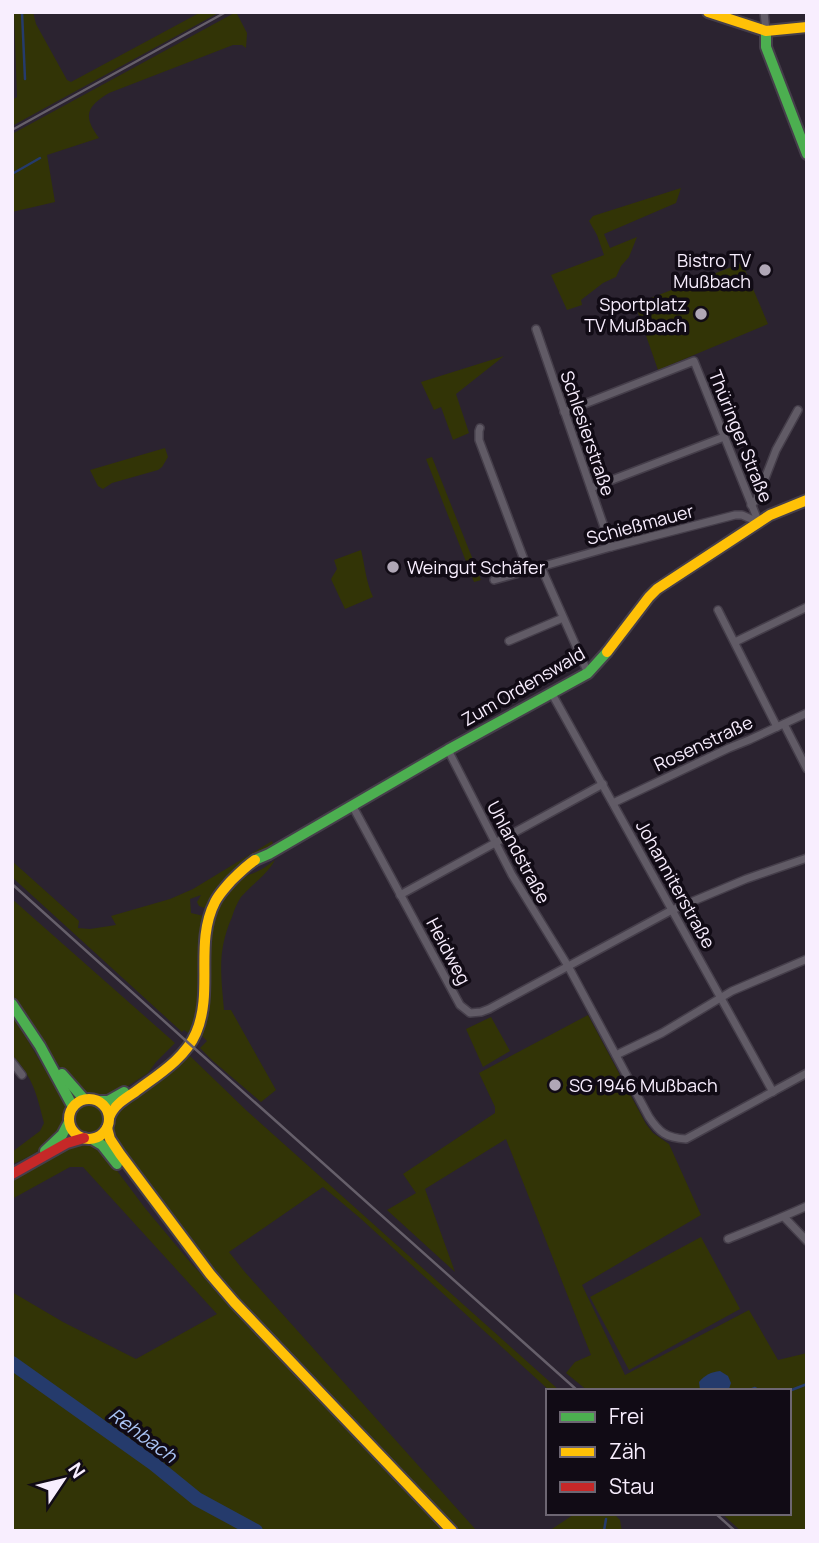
<svg xmlns="http://www.w3.org/2000/svg" width="819" height="1543" font-family="Manrope,sans-serif">
  <style>
    .green { fill: #323406 }
    .water { fill: #253b6c }
    .lines { fill: none; stroke-linecap: round; stroke-linejoin: round }
    .stream { stroke: #253b6c; stroke-width: 2.5 }
    .river { stroke: #253b6c; stroke-width: 14 }
    .street-casing { stroke: #453e4a; stroke-width: 10 }
    .fast-casing { stroke: #453e4a; stroke-width: 14 }
    .slow-casing { stroke: #453e4a; stroke-width: 14 }
    .jam-casing { stroke: #453e4a; stroke-width: 14 }
    .street { stroke: #615b66; stroke-width: 7 }
    .fast { stroke: #4caf50; stroke-width: 10 }
    .slow { stroke: #ffc107; stroke-width: 10 }
    .jam { stroke: #c62828; stroke-width: 10 }
    .rail { stroke: #665f6a; stroke-width: 2.5 }
    .poi-dot { fill: #b0a7b6; stroke: #110b15; stroke-width: 2.5 }
    .labels { text-anchor: middle; dominant-baseline: central; stroke-width: 7; stroke-linejoin: round; paint-order: stroke }
    .poi-label { font-size: 18px; fill: #f8eefe; stroke: #110b15; text-anchor: end }
    .street-label { font-size: 18px; fill: #f8eefe; stroke: #110b15 }
    .water-label { font-size: 19px; font-style: italic; fill: #a8c2f3; stroke: #110b15 }
  </style>
  <rect width="100%" height="100%" fill="#2b2330"/>
  <g class="green">
    <polygon points="14,12 33,12 36,24 67,80 71,82 201,12 220,12 12,126 12,100 17,97"/>
    <path d="M236 12 247 33 246 48 242 45H233L109 93C86 107 83 116 99 138L47 155 55 202 12 212V134Z"/>
    <polygon points="681,188 676,203 604,234 610,248 637,237 629,257 621,266 616,277 603,283 581,300 582,305 567,310 551,275 604,255 597,235 589,221 593,216"/>
    <polygon points="742,263 768,324 658,370 635,304"/>
    <polygon points="504,356 456,394 469,433 453,440 441,407 434,410 421,382"/>
    <polygon points="165,448 168,457 162,467 158,470 112,483 103,489 98,486 90,470"/>
    <polygon points="432,457 481,580 474,582 426,459"/>
    <path d="M361 550C365 566 366 582 373 597L345 609 331 579 337 569 334 560Z"/>
    <polygon points="272,841 273,844 248,860 207,909 199,906 197,902 201,895 190,899 191,913 204,916 201,1002 192,1036 184,1030 182,1032 12,877 12,861 79,921 78,928 90,929 116,925 111,916 170,899 193,889"/>
    <path d="M275 860C267 875 252 884 241 897 237 903 234 910 232 917 217 951 221 974 224 1010H231L276 1090 261 1102 213 1061 200 1048 207 1041 200 1034C223 986 187 919 237 881 243 876 250 875 256 872 263 869 269 864 275 860Z"/>
    <polygon points="12,899 175,1043 156,1062 148,1073 114,1095 102,1098 85,1093 72,1083 32,1029 12,994"/>
    <path d="M12 1014 66 1105C66 1110 66 1117 65 1122 61 1140 28 1159 12 1164V1152L40 1131 44 1123C37 1095 33 1077 12 1055Z"/>
    <polygon points="588,1015 646,1124 653,1133 669,1144 701,1215 582,1285 625,1375 749,1310 778,1360 807,1353 807,1531 741,1531 721,1513 789,1513 789,1391 588,1391 566,1373 575,1362 591,1355 506,1139 425,1189 455,1272 387,1210 416,1193 403,1174 495,1113 495,1107 479,1073"/>
    <polygon points="491,1017 510,1051 483,1067 466,1029"/>
    <polygon points="190,1056 247,1111 560,1391 550,1391 360,1218 323,1187 229,1252 244,1271 477,1531 459,1531 248,1309 212,1269 110,1134 114,1115 120,1108 169,1074"/>
    <circle cx="89" cy="1119" r="15"/>
    <polygon points="78,1142 88,1142 103,1152 145,1208 190,1262 269,1348 403,1486 443,1531 12,1531 12,1292 63,1322 136,1359 217,1314 83,1167 70,1167 12,1199 12,1181"/>
    <polygon points="701,1237 740,1309 629,1370 590,1297"/>
    <polygon points="576,1513 613,1513 620,1520 622,1531 549,1531"/>
  </g>
  <path class="water" d="M720 1371 728 1376 731 1383 729 1389 700 1390 699 1382C705 1375 711 1372 720 1371Z"/>
  <g class="lines">
    <g class="stream">
      <polyline points="22,12 25,79"/>
      <polyline points="12,174 40,158"/>
      <polyline points="747,1391 755,1388 760,1391"/>
      <polyline points="789,1391 807,1384"/>
      <polyline points="604,1531 606,1519"/>
    </g>
    <polyline class="river" points="12,1363 154,1464 197,1499 256,1531"/>
    <defs>
      <g id="street">
        <polyline points="764,12 766,31"/>
        <polyline points="536,329 611,547"/>
        <polyline points="564,412 694,361 759,523"/>
        <polyline points="480,428 479,431 479,440 528,570"/>
        <polyline points="591,488 724,437"/>
        <polyline points="751,505 757,499 776,450 798,410"/>
        <polyline points="541,567 588,673"/>
        <polyline points="494,580 611,547 735,515 742,515 758,522"/>
        <polyline points="718,610 777,727"/>
        <polyline points="509,641 563,618"/>
        <polyline points="735,642 807,607"/>
        <polyline points="551,692 773,1092"/>
        <polyline points="784,724 807,769"/>
        <path d="M448 750 512 875 568 966 649 1117C659 1132 666 1138 686 1139L807 1073"/>
        <polyline points="613,803 729,748 749,740 807,713"/>
        <polyline points="352,805 460,1005 470,1013 481,1012 489,1009 672,910 746,879 807,858"/>
        <polyline points="400,895 603,784"/>
        <polyline points="616,1055 662,1033 732,991 807,959"/>
        <polyline points="12,1062 22,1075"/>
        <polyline points="785,1218 807,1241"/>
        <path d="M728 1239C755 1228 781 1218 807 1206"/>
      </g>
      <g id="fast">
        <polyline points="766,31 766,47 807,154"/>
        <polyline points="255,860 269,854 448,750 588,673 607,652"/>
        <polyline points="12,1004 40,1046 73,1107"/>
        <polyline points="62,1074 84,1099"/>
        <polyline points="100,1101 108,1101 124,1092"/>
        <polyline points="92,1139 102,1145 117,1164"/>
        <polyline points="45,1151 62,1135 69,1122"/>
      </g>
      <g id="slow">
        <polyline points="708,12 766,31 807,27"/>
        <polyline points="607,652 649,597 657,589 770,515 807,500"/>
        <circle cx="89" cy="1119" r="20"/>
        <path d="M109 1118C113 1106 124 1099 135 1092 156 1076 185 1059 196 1033 214 991 194 943 215 902 219 894 225 888 231 881 239 873 246 866 255 860"/>
        <polyline points="107,1128 110,1139 120,1154 210,1274 234,1302 452,1531"/>
      </g>
      <polyline id="jam" points="12,1174 67,1143 84,1138"/>
    </defs>
    <use href="#street" class="street-casing"/>
    <use href="#fast" class="fast-casing"/>
    <use href="#slow" class="slow-casing"/>
    <use href="#jam" class="jam-casing"/>
    <use href="#street" class="street"/>
    <use href="#fast" class="fast"/>
    <use href="#slow" class="slow"/>
    <use href="#jam" class="jam"/>
    <g class="rail">
      <polyline points="12,130 226,12"/>
      <polyline points="12,884 184,1039 578,1391"/>
      <polyline points="715,1513 735,1531"/>
    </g>
  </g>
  <g class="poi-dot">
    <circle cx="765" cy="270" r="7"/>
    <circle cx="701" cy="314" r="7"/>
    <circle cx="393" cy="567" r="7"/>
    <circle cx="555" cy="1085" r="7"/>
  </g>
  <g class="labels">
    <g class="poi-label">
      <text x="751" y="260">Bistro TV<tspan x="751" dy="21">Mußbach</tspan></text>
      <text x="687" y="304">Sportplatz<tspan x="687" dy="21">TV Mußbach</tspan></text>
      <text x="407" y="567" text-anchor="start">Weingut Schäfer</text>
      <text x="569" y="1085" text-anchor="start">SG 1946 Mußbach</text>
    </g>
    <g class="street-label">
      <text transform="translate(588 433) rotate(71)">Schlesierstraße</text>
      <text transform="translate(741 436) rotate(68)">Thüringer Straße</text>
      <text transform="translate(640 524) rotate(-15)">Schießmauer</text>
      <text transform="translate(523 686) rotate(-30)">Zum Ordenswald</text>
      <text transform="translate(703 743) rotate(-25)">Rosenstraße</text>
      <text transform="translate(519 852) rotate(62)">Uhlandstraße</text>
      <text transform="translate(676 884) rotate(61)">Johanniterstraße</text>
      <text transform="translate(449 951) rotate(62)">Heidweg</text>
    </g>
    <g class="water-label">
      <text transform="translate(143 1435) rotate(36)">Rehbach</text>
    </g>
  </g>
  <rect width="819" height="1543" fill="none" stroke="#f8eefe" stroke-width="28"/>
  <rect x="546" y="1389" width="245" height="126" fill="#110b15" stroke="#6d6672" stroke-width="2"/>
  <rect x="560" y="1412" width="35" height="10" fill="#4caf50" stroke="#6d6672" stroke-width="2"/>
  <text x="609" y="1424" font-size="21" fill="#f8eefe">Frei</text>
  <rect x="560" y="1447" width="35" height="10" fill="#ffc107" stroke="#6d6672" stroke-width="2"/>
  <text x="609" y="1459" font-size="21" fill="#f8eefe">Zäh</text>
  <rect x="560" y="1482" width="35" height="10" fill="#c62828" stroke="#6d6672" stroke-width="2"/>
  <text x="609" y="1494" font-size="21" fill="#f8eefe">Stau</text>
  <g transform="translate(63 1480) rotate(55)" stroke="#110b15" stroke-width="5" paint-order="stroke">
  <path d="M0-5L12 26L0 18L-12 26Z" fill="#f8eefe"/>
  <text y="-10" font-size="19" font-weight="bold" text-anchor="middle" fill="#f8eefe">N</text>
  </g>
</svg>
